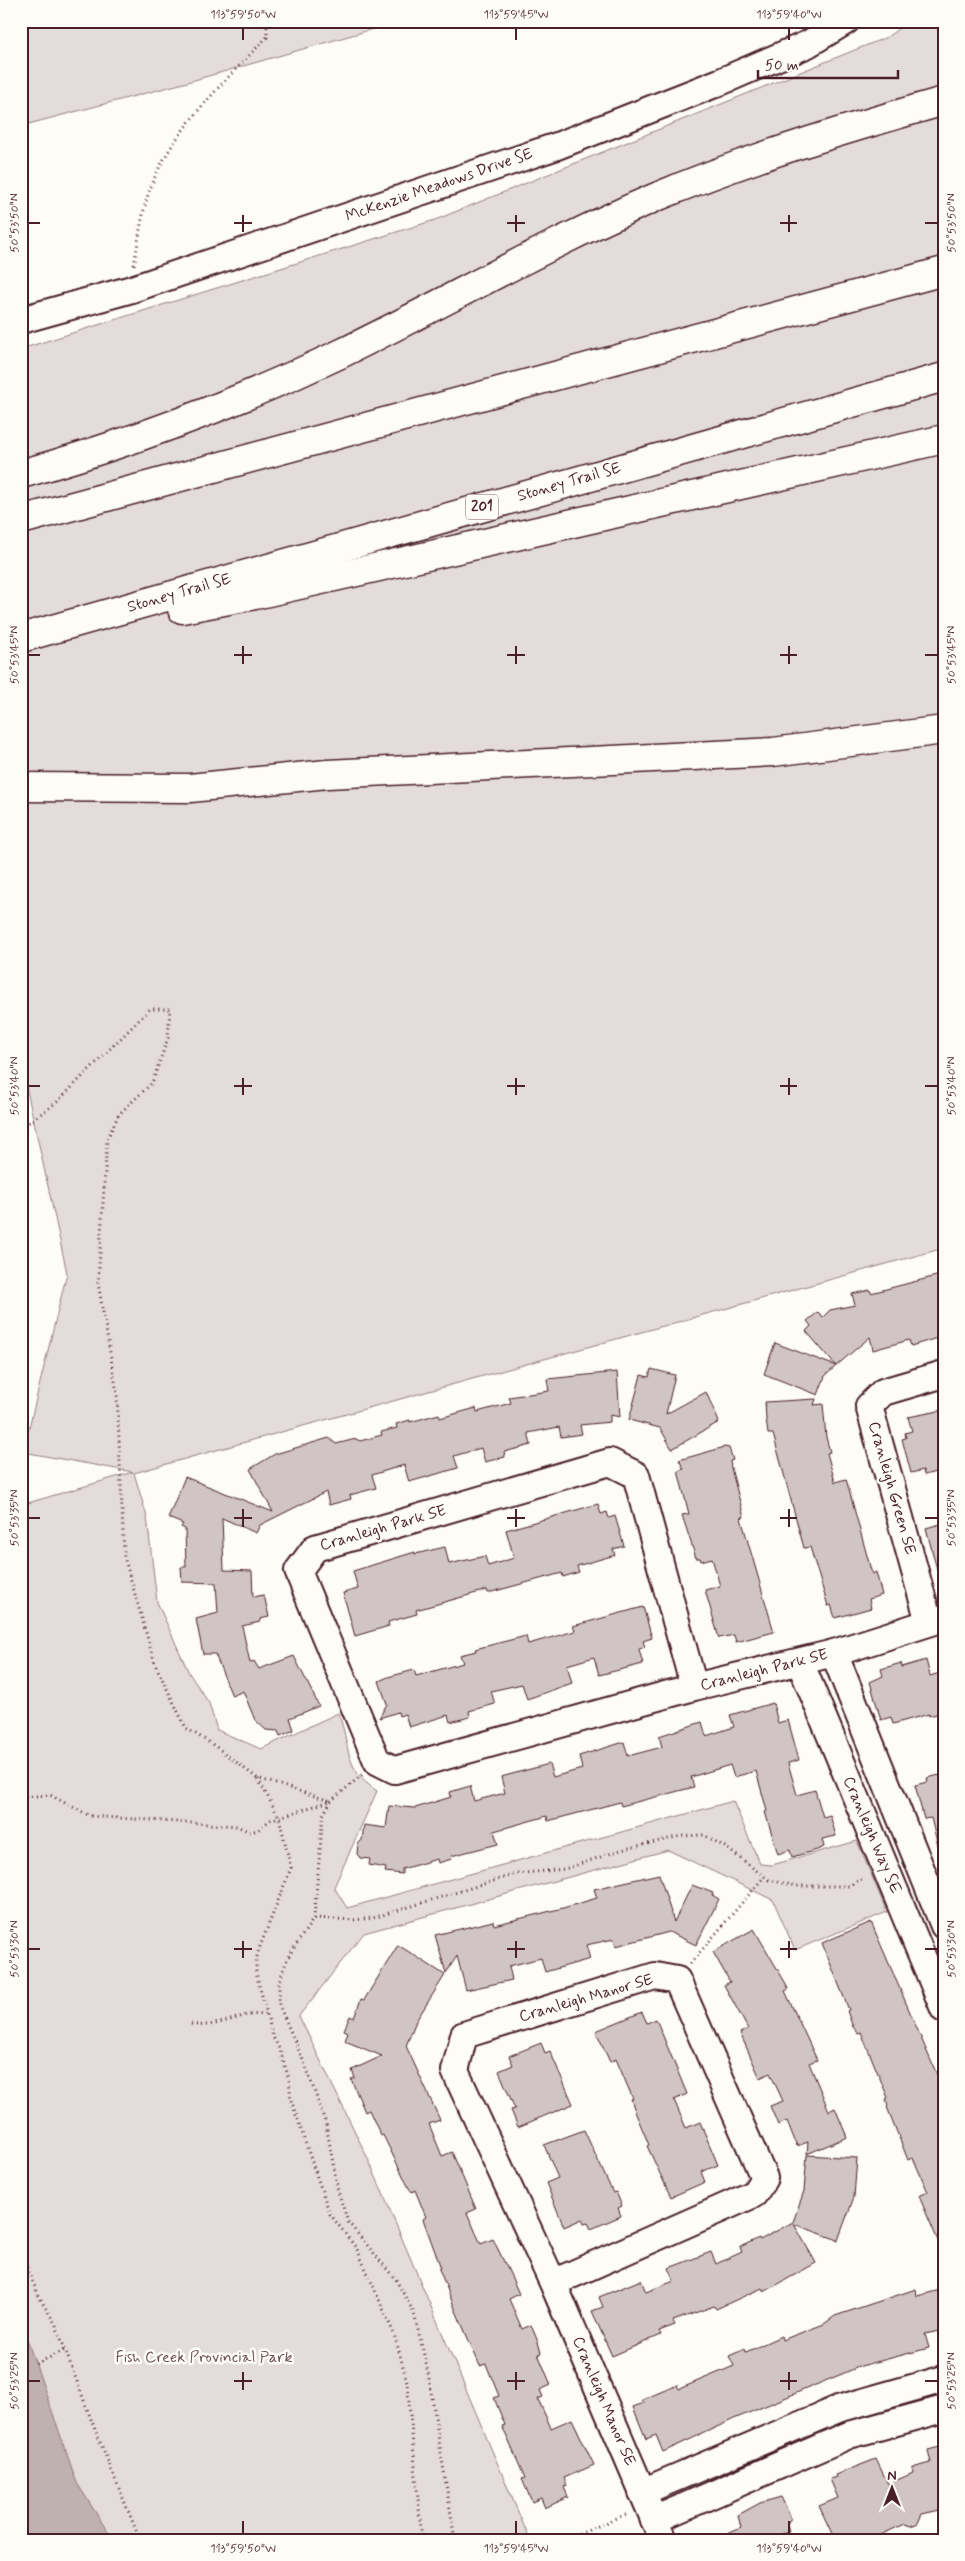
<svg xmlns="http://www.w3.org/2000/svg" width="965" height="2561" font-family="Mynerve,sans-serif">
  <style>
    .green { fill: #e3dcda; stroke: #967e82 }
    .water { fill: #c0b1b1; stroke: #91777b }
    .building { fill: #d0c5c4; stroke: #4a1f2b }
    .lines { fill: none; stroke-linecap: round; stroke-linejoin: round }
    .minor-casing { stroke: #4a1f2b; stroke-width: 30 }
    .highway-casing { stroke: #4a1f2b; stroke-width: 31 }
    .path { stroke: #4a1f2b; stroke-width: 3; stroke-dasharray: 1 4; stroke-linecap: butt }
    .minor { stroke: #fdfcf7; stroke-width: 26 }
    .highway { stroke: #fdfcf7; stroke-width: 28 }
    .ticks { fill: none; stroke: #4a1f2b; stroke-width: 2 }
    .labels { text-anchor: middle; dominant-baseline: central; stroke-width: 5; stroke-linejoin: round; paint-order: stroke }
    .shield { fill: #fdfcf7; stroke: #806168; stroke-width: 1 }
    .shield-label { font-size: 15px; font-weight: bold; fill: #4a1f2b }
    .street-label { font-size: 16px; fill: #4a1f2b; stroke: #fdfcf7 }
    .park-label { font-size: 16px; fill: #704e57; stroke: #fdfcf7 }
    .neatline { fill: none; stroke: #4a1f2b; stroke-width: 2 }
    .ticks-label { font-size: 12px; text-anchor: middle; fill: #4a1f2b }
  </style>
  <rect width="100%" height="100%" fill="#fdfcf7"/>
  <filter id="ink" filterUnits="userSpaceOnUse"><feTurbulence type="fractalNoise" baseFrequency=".02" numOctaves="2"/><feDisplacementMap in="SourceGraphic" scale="10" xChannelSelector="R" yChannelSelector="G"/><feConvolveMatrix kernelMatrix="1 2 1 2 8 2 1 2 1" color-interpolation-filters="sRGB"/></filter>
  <g filter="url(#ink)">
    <g class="green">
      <polygon points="21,21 375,21 380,27 184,83 21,126"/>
      <path d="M909 21H944V1248L134 1473 147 1517 157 1602 189 1673 209 1703 217 1730 261 1749 338 1713C352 1747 342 1768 377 1791L334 1887 347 1908 733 1801 760 1864 772 1865 857 1841 887 1912 795 1950 773 1900 668 1850 364 1933 299 2016 370 2163 530 2540H21V1505L133 1472 23 1452 67 1273 21 1063V349L435 220 887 37Z"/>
    </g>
    <polygon class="water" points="21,2322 77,2483 113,2540 21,2540"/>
    <g class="building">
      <polygon points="944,1274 944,1336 911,1346 909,1340 873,1350 870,1337 836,1366 806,1331 811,1326 807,1321 818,1312 823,1317 830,1310 855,1305 852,1294 870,1290 871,1293"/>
      <polygon points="775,1343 836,1366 825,1376 818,1395 764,1374"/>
      <polygon points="651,1369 675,1375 666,1414 706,1392 719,1422 672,1449 660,1428 629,1420 641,1375 649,1377"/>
      <polygon points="617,1372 620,1417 610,1415 610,1422 580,1425 582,1434 561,1437 559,1427 528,1433 531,1445 504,1452 505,1457 485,1462 481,1448 454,1456 458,1468 409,1482 404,1465 372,1475 376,1488 350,1495 351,1499 329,1505 326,1492 260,1525 256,1533 222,1518 224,1570 252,1571 253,1597 264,1595 269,1617 260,1619 260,1622 242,1626 250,1663 254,1661 259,1669 294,1656 319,1706 290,1718 294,1730 280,1736 278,1731 266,1730 255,1720 243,1691 232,1696 215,1654 203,1654 196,1619 218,1613 216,1583 182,1582 181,1567 186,1567 185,1529 181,1527 183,1524 168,1518 185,1477 273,1512 250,1469 275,1454 329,1438 336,1444 356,1439 360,1441 382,1435 381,1432 397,1428 396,1424 410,1420 410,1422 439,1414 440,1418 476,1408 477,1412 511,1403 509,1397 549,1391 547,1379"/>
      <polygon points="816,1399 814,1405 823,1404 826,1437 830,1452 827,1453 835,1482 846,1479 872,1574 876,1572 882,1595 869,1599 871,1608 835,1618 831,1605 828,1606 810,1547 804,1548 773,1434 768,1434 766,1419 765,1402"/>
      <polygon points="944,1410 944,1470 924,1475 923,1470 911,1473 902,1439 906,1438 905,1433 912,1431 908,1417"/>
      <polygon points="725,1447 729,1448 733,1460 730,1461 731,1468 744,1517 741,1518 774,1632 736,1642 734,1635 719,1638 705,1590 720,1586 712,1558 701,1561 700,1558 696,1558 682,1515 689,1514 678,1471 684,1469 679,1460"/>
      <polygon points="598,1504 601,1514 607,1512 609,1518 615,1516 624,1546 613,1549 615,1555 577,1566 579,1572 563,1577 562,1573 488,1593 487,1590 416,1610 417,1614 388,1622 389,1626 355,1636 343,1593 358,1589 353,1571 415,1552 415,1554 445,1547 449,1564 485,1556 488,1566 514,1558 506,1530"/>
      <polygon points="944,1523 944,1576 939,1577 926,1528"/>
      <polygon points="643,1607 652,1638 643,1641 645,1647 639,1649 643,1664 599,1675 594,1657 567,1665 572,1683 527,1699 522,1684 491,1691 495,1704 469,1711 470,1717 450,1722 448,1715 409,1727 405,1714 399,1716 398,1712 379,1718 387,1704 379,1681 388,1677 414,1670 416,1676 463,1663 460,1655 476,1651 475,1649 526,1636 528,1644 575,1631 573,1626"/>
      <polygon points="926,1660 930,1676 940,1673 944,1686 944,1712 929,1716 929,1714 893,1724 891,1717 881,1720 870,1682 883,1676 881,1669 901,1663 902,1667"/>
      <polygon points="773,1703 778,1723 788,1720 799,1760 788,1763 797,1795 815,1790 823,1817 830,1815 836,1836 822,1839 824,1847 817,1850 792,1857 790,1850 778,1854 765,1812 767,1811 756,1771 734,1777 730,1765 691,1777 694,1787 621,1806 620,1802 548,1821 547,1816 494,1831 498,1844 451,1856 452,1859 438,1863 437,1859 402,1869 402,1874 385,1872 386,1868 369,1865 370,1859 360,1858 357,1854 358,1844 362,1840 364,1825 386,1828 389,1806 415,1808 451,1797 450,1792 470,1786 474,1801 505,1793 501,1777 549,1764 553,1777 582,1769 579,1756 624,1742 628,1756 662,1747 659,1736 702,1722 706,1736 734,1727 730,1715"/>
      <polygon points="944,1774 944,1845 938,1846 931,1818 924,1819 915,1785 928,1782 927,1778"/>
      <polygon points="659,1874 674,1922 692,1885 713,1893 712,1895 719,1899 696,1945 669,1932 616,1946 614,1939 586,1945 590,1959 545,1972 541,1958 509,1966 512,1980 466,1990 457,1956 446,1973 435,1935 493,1921 494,1925 563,1908 597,1898 594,1889"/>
      <polygon points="871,1922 944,2091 944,2255 919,2196 928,2192 913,2158 908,2160 887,2107 888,2106 886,2099 888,2098 861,2032 858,2033 853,2027 847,2011 849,2010 847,2005 822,1943"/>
      <polygon points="754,1929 789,1989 785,1991 817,2060 809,2063 829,2111 835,2108 847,2137 807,2154 808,2142 797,2146 787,2121 778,2125 770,2106 783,2101 770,2073 760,2078 740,2033 748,2029 724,1985 730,1982 713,1952"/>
      <polygon points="398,1945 445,1975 416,2021 406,2046 440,2120 429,2124 442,2156 452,2152 476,2209 467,2213 481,2244 493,2239 511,2276 519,2294 509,2299 522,2329 531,2325 538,2342 541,2353 538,2354 551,2385 540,2390 543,2397 538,2399 551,2428 572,2419 594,2465 564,2478 567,2486 564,2487 568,2497 545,2508 541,2498 532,2502 522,2479 525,2478 502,2426 505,2425 494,2398 499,2396 486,2364 480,2366 456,2311 439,2269 441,2268 423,2219 426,2217 415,2190 412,2192 409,2188 383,2135 381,2136 369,2110 365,2112 351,2079 355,2078 352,2070 382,2056 345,2041 348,2032 344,2030 350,2016 354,2018 361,1999 364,2000"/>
      <polygon points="642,2012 647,2023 656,2019 687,2094 674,2100 686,2128 700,2122 718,2165 701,2172 705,2182 671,2197 647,2146 649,2145 636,2114 631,2099 633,2099 616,2059 610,2062 596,2031"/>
      <polygon points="541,2043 545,2053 550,2051 573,2104 518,2127 511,2110 515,2109 499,2071 513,2065 509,2056"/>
      <polygon points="584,2130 613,2193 616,2192 622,2206 618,2208 621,2216 591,2229 588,2223 584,2224 582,2219 564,2227 546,2183 558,2178 544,2145"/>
      <polygon points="807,2155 857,2158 854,2197 838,2240 794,2224 816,2263 764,2292 762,2288 716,2309 714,2306 673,2321 675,2325 659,2331 661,2335 612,2356 592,2311 603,2307 599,2297 641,2280 646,2292 674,2281 669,2268 711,2252 716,2264 742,2252 740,2247 759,2238 760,2240 793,2222 804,2191"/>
      <polygon points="916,2289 917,2296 944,2289 944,2330 925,2334 929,2348 861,2366 734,2419 663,2452 656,2435 646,2439 633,2407 644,2403 642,2400 677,2385 679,2389 734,2366 729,2356 745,2349 746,2352 781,2336 782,2340 824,2324 835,2316"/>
      <polygon points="944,2446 944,2509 922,2514 918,2523 911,2526 904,2524 870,2540 835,2540 819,2506 838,2498 830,2479 836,2477 835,2475 876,2459 888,2484 913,2473 912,2468 931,2463 928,2450"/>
      <polygon points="781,2497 791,2518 787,2524 789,2531 768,2540 714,2540 741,2528 738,2515 760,2503"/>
    </g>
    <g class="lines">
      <defs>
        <g id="minor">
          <polyline points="21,320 132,289 557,146 720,82 808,44 846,21"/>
          <polyline points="929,1622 869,1406 883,1392 944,1374"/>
          <polyline points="834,1653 944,1926"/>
          <polyline points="800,1662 944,2009"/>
          <polyline points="694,1687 636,1475 610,1462 315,1548 298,1571 377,1761 395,1770 694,1687 834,1653 944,1618"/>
          <polyline points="553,2283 754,2194 764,2178 677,1980 655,1976 464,2035 455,2071 553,2283 663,2540"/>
          <polyline points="642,2492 838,2409 944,2379"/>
          <polyline points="654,2520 849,2435 944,2409"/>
        </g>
        <g id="highway">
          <path d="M21 474C131 443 237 403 340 354 445 303 547 244 654 198 748 158 846 129 944 101"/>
          <polyline points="21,520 944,271"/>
          <polyline points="182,609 255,595 944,439"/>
          <polyline points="21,638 944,377"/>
          <polyline points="21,787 190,788 327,774 773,752 944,730"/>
        </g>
      </defs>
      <use href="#minor" class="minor-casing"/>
      <use href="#highway" class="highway-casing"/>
      <g class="path">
        <path d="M134 265C138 243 141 219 147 198 165 137 224 82 267 37V21"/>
        <polyline points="21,1141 28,1123 57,1102 150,1009 170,1009 168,1038 152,1083 119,1114 107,1139 98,1283 117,1393 124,1556 155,1664 186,1728 215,1746 257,1778 331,1801"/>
        <polyline points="362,1775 331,1801 323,1815 314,1918 288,1957 279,1982 279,2005 306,2067 326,2124 338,2191 348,2222 396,2280 414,2313 428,2372 455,2540"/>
        <polyline points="258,1779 279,1817 291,1868 259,1949 256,1960 256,1973 273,2037 280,2050 289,2079 291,2100 316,2174 330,2214 357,2249 394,2334 400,2355 407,2382 422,2540"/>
        <polyline points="21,1797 50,1795 90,1816 237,1826 250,1832 258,1830 270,1820 330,1801"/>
        <polyline points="314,1918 353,1920 373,1918 516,1874 565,1869 621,1850 681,1836 704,1835 725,1847 769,1880 797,1886 849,1886 865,1877"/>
        <polyline points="690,1964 764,1877"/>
        <path d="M191 2024C208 2028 227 2021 243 2016 250 2014 259 2015 267 2014"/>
        <polyline points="21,2248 29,2274 42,2302 56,2325 92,2422 140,2540"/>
        <polyline points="36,2364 65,2350"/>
        <polyline points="565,2540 629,2513"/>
      </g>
      <use href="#minor" class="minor"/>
      <use href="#highway" class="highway"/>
    </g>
  </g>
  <path class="ticks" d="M243 28V40M516 28V40M789 28V40M243 215V232M516 215V232M789 215V232M28 223H40M234 223H252M507 223H525M780 223H797M925 223H938M243 646V664M516 646V664M789 646V664M28 655H40M234 655H252M507 655H525M780 655H797M925 655H938M243 1078V1095M516 1078V1095M789 1078V1095M28 1086H40M234 1086H252M507 1086H525M780 1086H797M925 1086H938M243 1509V1527M516 1509V1527M789 1509V1527M28 1518H40M234 1518H252M507 1518H525M780 1518H797M925 1518H938M243 1941V1958M516 1941V1958M789 1941V1958M28 1949H40M234 1949H252M507 1949H525M780 1949H797M925 1949H938M243 2372V2390M516 2372V2390M789 2372V2390M28 2381H40M234 2381H252M507 2381H525M780 2381H797M925 2381H938M243 2521V2534M516 2521V2534M789 2521V2534"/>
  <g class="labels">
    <rect class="shield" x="466" y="494.5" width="32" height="25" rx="4"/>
    <g class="shield-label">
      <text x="482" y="507">201</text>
    </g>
    <g class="street-label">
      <text transform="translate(439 185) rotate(-19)">McKenzie Meadows Drive SE</text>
      <text transform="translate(569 482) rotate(-16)">Stoney Trail SE</text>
      <text transform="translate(179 593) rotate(-16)">Stoney Trail SE</text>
      <text transform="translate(892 1488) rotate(74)">Cranleigh Green SE</text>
      <text transform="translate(383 1528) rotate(-16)">Cranleigh Park SE</text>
      <text transform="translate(764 1670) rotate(-14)">Cranleigh Park SE</text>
      <text transform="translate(872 1835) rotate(67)">Cranleigh Way SE</text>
      <text transform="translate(586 1998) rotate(-16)">Cranleigh Manor SE</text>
      <text transform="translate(604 2401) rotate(67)">Cranleigh Manor SE</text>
    </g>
    <g class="park-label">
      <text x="204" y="2357">Fish Creek Provincial Park</text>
    </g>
  </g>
  <rect width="965" height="2561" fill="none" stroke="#fdfcf7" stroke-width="55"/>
  <g transform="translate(892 2488)" stroke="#fdfcf7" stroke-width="4" paint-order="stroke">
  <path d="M0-4L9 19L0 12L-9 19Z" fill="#4a1f2b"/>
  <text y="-8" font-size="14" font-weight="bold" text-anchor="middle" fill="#4a1f2b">N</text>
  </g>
  <path d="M758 70v8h140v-8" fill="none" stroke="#4a1f2b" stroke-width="2.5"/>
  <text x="765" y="70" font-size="15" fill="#4a1f2b" stroke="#fdfcf7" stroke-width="4" paint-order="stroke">50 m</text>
  <rect x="28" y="28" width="910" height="2506" class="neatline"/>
  <g class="ticks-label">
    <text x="243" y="18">113°59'50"W</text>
    <text x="516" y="18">113°59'45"W</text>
    <text x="789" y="18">113°59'40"W</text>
    <text transform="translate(14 223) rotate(-90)" y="4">50°53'50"N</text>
    <text transform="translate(951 223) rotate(-90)" y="4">50°53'50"N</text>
    <text transform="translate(14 655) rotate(-90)" y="4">50°53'45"N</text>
    <text transform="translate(951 655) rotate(-90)" y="4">50°53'45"N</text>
    <text transform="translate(14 1086) rotate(-90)" y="4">50°53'40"N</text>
    <text transform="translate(951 1086) rotate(-90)" y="4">50°53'40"N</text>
    <text transform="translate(14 1518) rotate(-90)" y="4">50°53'35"N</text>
    <text transform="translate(951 1518) rotate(-90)" y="4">50°53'35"N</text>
    <text transform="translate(14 1949) rotate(-90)" y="4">50°53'30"N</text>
    <text transform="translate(951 1949) rotate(-90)" y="4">50°53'30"N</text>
    <text transform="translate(14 2381) rotate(-90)" y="4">50°53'25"N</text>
    <text transform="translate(951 2381) rotate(-90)" y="4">50°53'25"N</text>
    <text x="243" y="2552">113°59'50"W</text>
    <text x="516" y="2552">113°59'45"W</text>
    <text x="789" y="2552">113°59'40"W</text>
  </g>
</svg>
